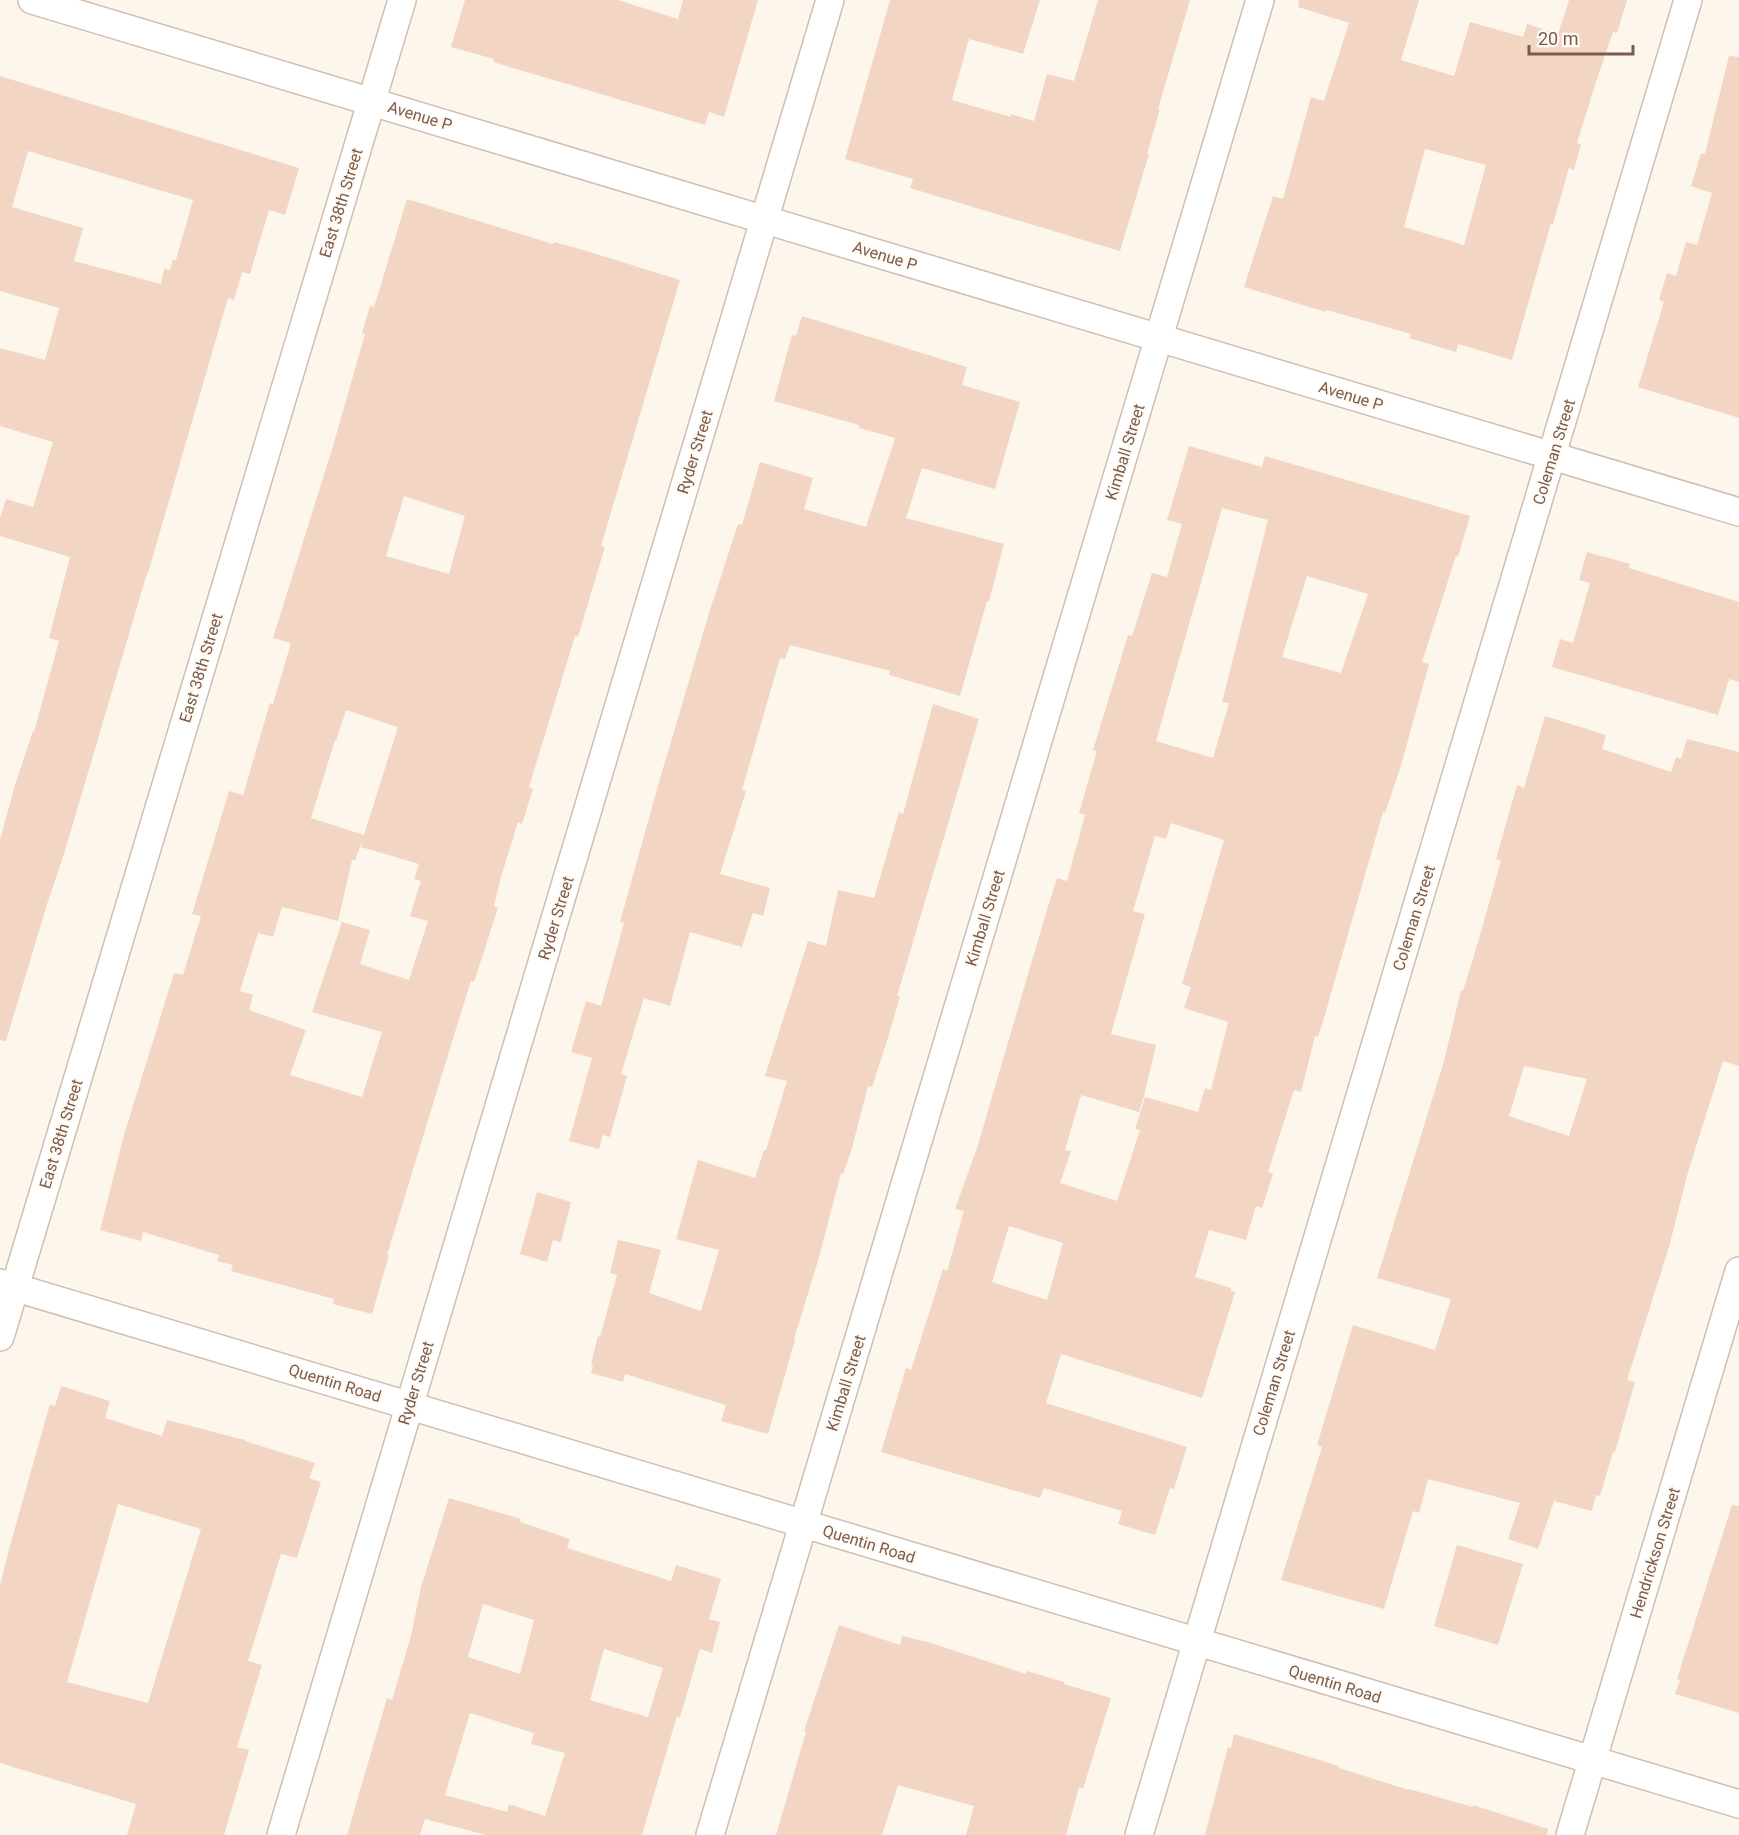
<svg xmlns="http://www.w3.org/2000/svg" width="1739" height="1835" font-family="Roboto,sans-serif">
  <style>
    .building { fill: #f3d5c3; fill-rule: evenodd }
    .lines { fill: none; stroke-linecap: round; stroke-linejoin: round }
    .minor-casing { stroke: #d1beb0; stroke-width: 30 }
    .minor { stroke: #fff; stroke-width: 27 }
    .labels { text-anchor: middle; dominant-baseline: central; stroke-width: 4.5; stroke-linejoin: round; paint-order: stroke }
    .street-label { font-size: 16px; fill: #7a5c4d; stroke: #fffaf3 }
  </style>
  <rect width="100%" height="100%" fill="#fdf6ec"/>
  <g class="building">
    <polygon points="465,0 618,0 678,19 683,0 758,0 724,117 709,112 705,125 493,62 494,59 451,47"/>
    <polygon points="890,0 1040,0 1023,54 969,39 952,100 1011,117 1011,114 1034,121 1047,74 1074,81 1098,0 1190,0 1158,109 1160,109 1147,154 1149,154 1120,251 910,188 913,179 845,159"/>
    <path d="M1299 0H1419L1401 60 1454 76 1470 22 1523 37 1527 24 1558 34 1569 0H1627L1617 33 1613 32 1595 85 1577 143 1581 144 1574 170 1569 168 1553 224 1551 223 1512 360 1458 344 1456 352 1409 338 1411 334 1327 310 1326 312 1244 287 1273 196 1283 199 1311 97 1324 101 1349 23 1298 7ZM1425 149 1486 165 1464 245 1404 227Z"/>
    <polygon points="1729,56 1739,57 1739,418 1638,387 1664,302 1659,300 1667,273 1676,276 1686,242 1697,245 1712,193 1691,186 1701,153 1705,154"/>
    <path d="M0 76 299 168 285 215 269 210 250 274 242 272 234 300 228 298 148 573H147L64 854 48 901 6 1041 0 1040V840L15 785 33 731 34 732 59 641 49 638 70 557 0 536V518L6 499 33 507 53 442 0 426V348L45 360 59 308 0 291ZM28 151 193 200 176 260 173 259 170 270 164 269 161 284 74 261 83 228 12 207Z"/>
    <path d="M407 199 553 244 554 242 580 249 680 280 601 546 605 547 578 637 575 636 529 787 533 789 522 824 518 822 501 877 494 906 498 908 474 982 471 981 451 1045 387 1255H389L372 1314 333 1304 334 1299 231 1271 233 1265 217 1261 219 1255 143 1232 141 1241 100 1230 124 1135 174 973 183 975 201 916 192 914 229 791 243 795 270 703 273 704 291 643 273 638 333 446 365 334 362 333 370 306 374 307ZM404 496 465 516 449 574 386 556ZM346 710 398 727 364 835 311 818 335 740 336 741ZM362 841 361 847 419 864 414 879 421 881 410 916 428 921 409 980 360 964 370 930 342 922 312 1012 382 1032 362 1097 290 1075 306 1030 249 1010 253 995 240 991 258 933 273 937 282 907 338 921 352 860 355 861Z"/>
    <polygon points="802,316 967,367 962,385 1020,402 995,489 922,468 906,518 1004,544 989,601 987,601 960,696 889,675 890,671 790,645 785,659 780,658 742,790 746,791 720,874 770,888 763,916 753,913 742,947 690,932 670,1006 644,998 621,1074 627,1076 610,1137 603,1135 599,1149 569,1141 592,1058 571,1052 586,1001 601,1006 624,923 620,922 659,782 710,610 738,524 742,525 760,462 813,478 804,509 866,527 895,438 859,428 859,425 774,401 792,335 796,336"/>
    <path d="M1189 446 1262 467 1265 456 1470 516 1458 557 1456 556 1422 662 1429 664 1400 769 1385 813 1383 812 1324 1018 1318 1037 1315 1036 1301 1092 1294 1090 1268 1172 1273 1174 1262 1208 1256 1206 1246 1240 1209 1230 1195 1277 1231 1288V1291L1235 1292 1202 1398 1061 1354 1046 1403 1187 1447 1174 1489 1170 1488 1155 1535 1118 1524 1122 1511 1044 1488 1040 1498 881 1452 906 1368 911 1370 943 1269 947 1271 964 1211 955 1209 977 1148 1046 913 1057 878 1067 881 1085 815 1079 813 1097 751 1093 750 1128 635 1132 636 1152 573 1167 577 1182 524 1167 520ZM1222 508 1268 520 1222 702 1229 703 1213 758 1156 741ZM1307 576 1368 594 1341 673 1282 657ZM1171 823 1224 840 1182 984 1191 987 1184 1008 1228 1022 1211 1090 1205 1088 1198 1112 1145 1097 1135 1129 1140 1130 1117 1201 1060 1183 1071 1151 1065 1150 1081 1095 1139 1112 1144 1096 1156 1045 1111 1034 1145 914 1133 911 1155 836 1166 839ZM1009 1226 1063 1243 1047 1300 992 1282Z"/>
    <polygon points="1587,552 1630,564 1629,568 1739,602 1739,682 1729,679 1718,715 1552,667 1560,639 1573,643 1590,583 1579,580"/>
    <polygon points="933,704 979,719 897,996 900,996 887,1041 872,1087 868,1086 852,1148 843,1174 841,1173 818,1261 794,1339 795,1340 768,1434 721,1421 726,1405 625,1374 623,1382 591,1373 593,1365 591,1364 598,1336 600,1337 617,1275 610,1273 618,1240 661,1250 649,1293 701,1311 719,1250 676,1239 698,1160 755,1178 764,1150 766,1150 787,1081 765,1076 808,941 826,946 838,890 874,898 899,812 903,814"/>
    <path d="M1545 716 1606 735 1602 749 1671 772 1676 757 1681 759 1687 739 1739 752V1066L1723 1061 1688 1172 1669 1247 1627 1380 1635 1382 1615 1452H1613L1600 1496 1596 1495 1592 1511 1554 1501 1538 1549 1508 1539 1520 1503 1428 1479 1419 1513 1413 1511 1384 1609 1281 1580 1322 1447 1317 1445 1353 1325 1435 1350 1451 1299 1377 1278 1444 1061 1461 990 1463 991 1478 942 1501 861 1496 859 1517 785 1524 788ZM1524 1066 1587 1079 1569 1136 1509 1116Z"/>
    <polygon points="537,1192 571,1202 561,1242 553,1240 547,1262 520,1254"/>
    <path d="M61 1386 110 1401 105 1418 162 1436 167 1420 245 1440V1441L315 1463 309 1478 321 1482 297 1558 281 1554 248 1661 262 1665 237 1747 249 1750 224 1835H127L136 1804 0 1763V1585L9 1549 50 1404 55 1406ZM118 1504 201 1529 148 1703 67 1682Z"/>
    <path d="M449 1498 521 1519 520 1522 570 1539 567 1548 671 1581 676 1565 721 1579 709 1619 720 1622 712 1653 700 1649 680 1717 677 1716 642 1835H486L425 1819 420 1835H347L387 1698 392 1700 411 1636 421 1587ZM483 1604 534 1620 520 1674 468 1657ZM604 1649 663 1668 648 1717 590 1700ZM470 1713 534 1733 531 1744 565 1753 545 1816 509 1804 507 1812 445 1795Z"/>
    <polygon points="1732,1505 1739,1506 1739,1713 1675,1694 1680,1680 1677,1679"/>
    <polygon points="1457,1545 1523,1564 1498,1645 1434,1626"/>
    <polygon points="839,1625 900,1645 902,1636 931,1643 1026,1674 1027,1671 1064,1682 1064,1684 1111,1698 1083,1789 1079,1787 1066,1835 966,1835 974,1806 898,1785 882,1835 776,1835 806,1732 804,1731"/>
    <polygon points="1234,1734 1339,1766 1339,1768 1409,1790 1409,1789 1473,1807 1473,1805 1548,1829 1547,1835 1205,1835 1228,1747 1231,1748"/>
  </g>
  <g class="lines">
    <defs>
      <g id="minor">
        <polyline points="32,0 1739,512"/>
        <polyline points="0,1283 1739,1804"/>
        <polyline points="0,1337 402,0"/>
        <polyline points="281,1835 830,0"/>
        <polyline points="710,1835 1260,0"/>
        <polyline points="1139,1835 1688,0"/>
        <polyline points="1570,1835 1739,1271"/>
      </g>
    </defs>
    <use href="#minor" class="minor-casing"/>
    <use href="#minor" class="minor"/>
  </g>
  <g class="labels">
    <g class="street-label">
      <text transform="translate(420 116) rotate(17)">Avenue P</text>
      <text transform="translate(341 203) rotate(-73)">East 38th Street</text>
      <text transform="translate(885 256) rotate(17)">Avenue P</text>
      <text transform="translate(1351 396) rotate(17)">Avenue P</text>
      <text transform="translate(695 452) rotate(-73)">Ryder Street</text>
      <text transform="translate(1125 452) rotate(-73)">Kimball Street</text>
      <text transform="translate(1554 452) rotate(-73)">Coleman Street</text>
      <text transform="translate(201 668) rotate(-73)">East 38th Street</text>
      <text transform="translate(556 918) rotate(-73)">Ryder Street</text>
      <text transform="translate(985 918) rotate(-73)">Kimball Street</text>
      <text transform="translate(1414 918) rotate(-73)">Coleman Street</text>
      <text transform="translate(61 1134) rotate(-73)">East 38th Street</text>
      <text transform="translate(335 1383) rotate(17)">Quentin Road</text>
      <text transform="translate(416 1383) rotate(-73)">Ryder Street</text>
      <text transform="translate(846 1383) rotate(-73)">Kimball Street</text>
      <text transform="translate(1274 1383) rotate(-73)">Coleman Street</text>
      <text transform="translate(869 1544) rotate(17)">Quentin Road</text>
      <text transform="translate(1655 1553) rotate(-73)">Hendrickson Street</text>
      <text transform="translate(1335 1684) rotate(17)">Quentin Road</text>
    </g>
  </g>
  <path d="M1529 45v9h104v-9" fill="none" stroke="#7a5c4d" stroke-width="3"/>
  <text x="1538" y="45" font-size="18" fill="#7a5c4d" stroke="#fffaf3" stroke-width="4.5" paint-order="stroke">20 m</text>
</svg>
